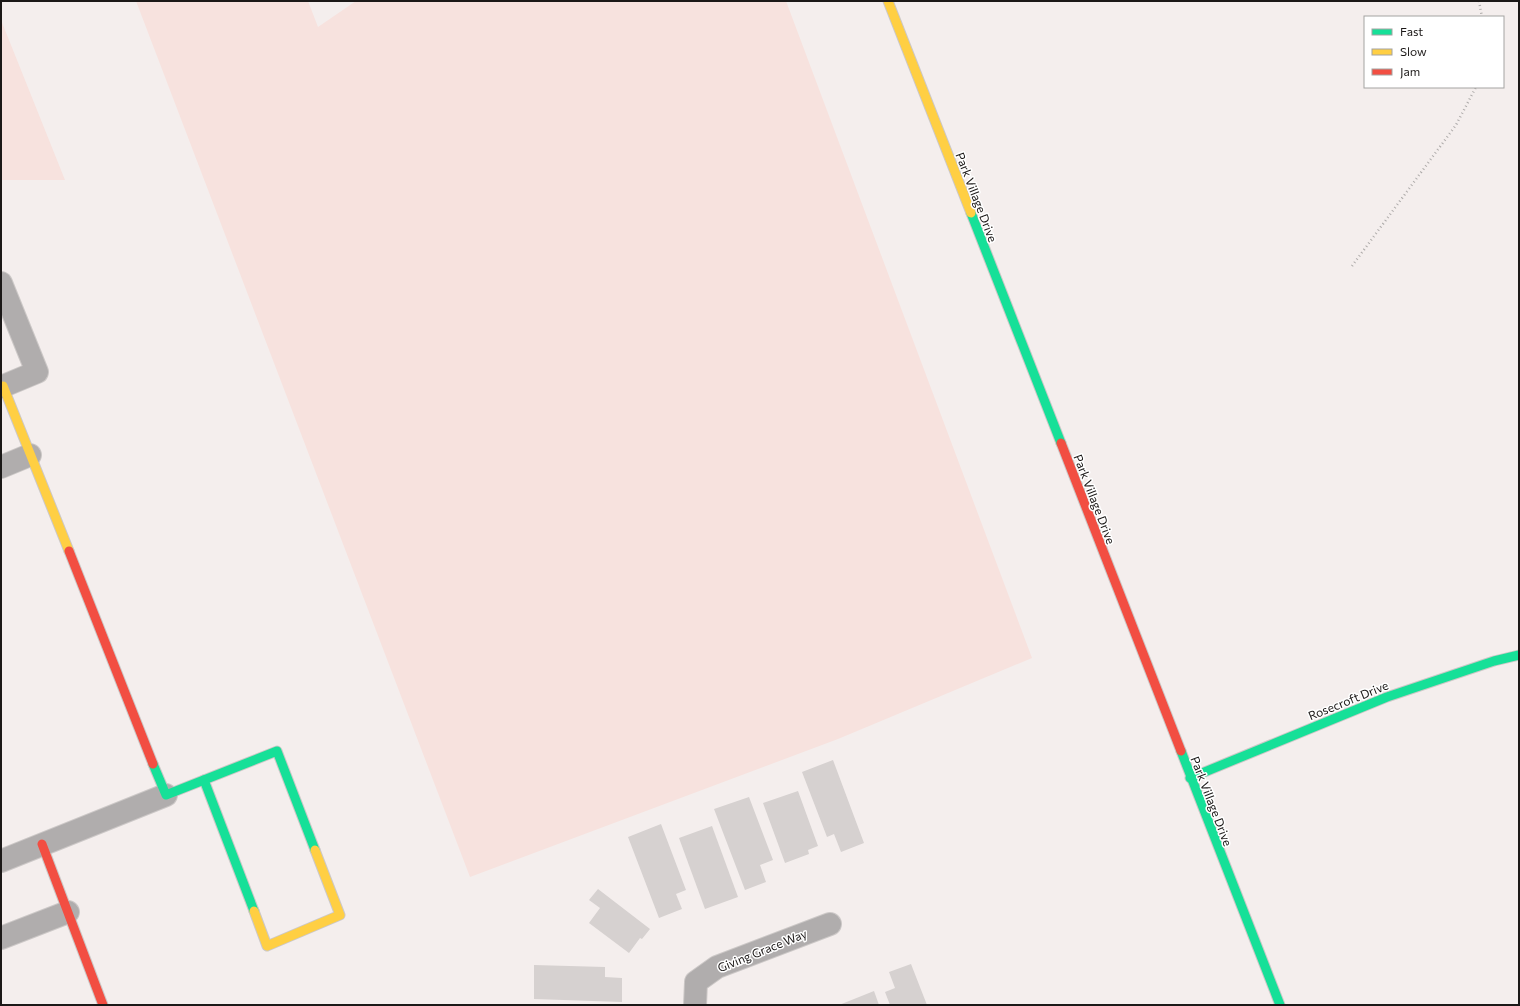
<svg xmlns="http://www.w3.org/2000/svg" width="1520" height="1006" font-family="Commissioner,sans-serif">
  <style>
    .green { fill: #f7e2de }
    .building { fill: #d6d1d0 }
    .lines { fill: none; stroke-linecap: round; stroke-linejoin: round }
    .street-casing { stroke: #ccc8c7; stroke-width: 24 }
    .fast-casing { stroke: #ccc8c7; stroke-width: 11 }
    .slow-casing { stroke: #ccc8c7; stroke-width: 11 }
    .jam-casing { stroke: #ccc8c7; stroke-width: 11 }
    .path { stroke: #aeabaa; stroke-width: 2.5; stroke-dasharray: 1 3; stroke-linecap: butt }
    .street { stroke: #b0adad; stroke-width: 22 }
    .fast { stroke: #16e098; stroke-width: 9 }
    .slow { stroke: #ffcf43; stroke-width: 9 }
    .jam { stroke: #f24e42; stroke-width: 9 }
    .labels { text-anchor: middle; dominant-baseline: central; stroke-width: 3; stroke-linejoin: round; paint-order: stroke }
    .street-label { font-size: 12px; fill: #1b1817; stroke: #fff }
  </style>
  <rect width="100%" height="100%" fill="#f4eeed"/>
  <g class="green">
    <polygon points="136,1 308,1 318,27 356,1 786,1 1032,658 838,739 470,877"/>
    <polygon points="1,20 65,180 1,180"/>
  </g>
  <g class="building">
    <polygon points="833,760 864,843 841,852 834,834 827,837 802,772"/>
    <polygon points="798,791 818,846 808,850 809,854 785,863 763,803"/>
    <polygon points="749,797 773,860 760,865 766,882 745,890 714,809"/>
    <polygon points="661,824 686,890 676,894 682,909 659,918 628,837"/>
    <polygon points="712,826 738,897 705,909 679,838"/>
    <polygon points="598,889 650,929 642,939 640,938 629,953 589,923 600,908 589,900"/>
    <polygon points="911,964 927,1005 890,1005 885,992 895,988 889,972"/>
    <polygon points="534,965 605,967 605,977 622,978 622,1002 534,999"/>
    <polygon points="874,991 879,1005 839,1005"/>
  </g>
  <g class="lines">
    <defs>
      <g id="street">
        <polyline points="1,283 37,372 1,387"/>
        <polyline points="1,467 30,455"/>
        <polyline points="1,861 166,795"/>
        <polyline points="1,938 68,912"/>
        <polyline points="695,1005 696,982 717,967 830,924"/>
      </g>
      <g id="fast">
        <polyline points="971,213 1061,443"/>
        <polyline points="1181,751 1280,1005"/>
        <polyline points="153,764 166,795 277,751 315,850"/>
        <polyline points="1190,778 1387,697 1494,661 1519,655"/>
        <polyline points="204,780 254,911"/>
      </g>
      <g id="slow">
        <polyline points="888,1 971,213"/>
        <polyline points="3,386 69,551"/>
        <polyline points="254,911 267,946 340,915 315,850"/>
      </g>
      <g id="jam">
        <polyline points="1061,443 1181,751"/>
        <polyline points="69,551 153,764"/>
        <polyline points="42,844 103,1005"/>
      </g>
    </defs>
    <use href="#street" class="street-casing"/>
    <use href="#fast" class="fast-casing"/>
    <use href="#slow" class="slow-casing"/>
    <use href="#jam" class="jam-casing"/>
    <g class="path">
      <polyline points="1479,1 1482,17"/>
      <polyline points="1352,266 1456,125 1476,87"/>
    </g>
    <use href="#street" class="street"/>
    <use href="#fast" class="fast"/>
    <use href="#slow" class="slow"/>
    <use href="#jam" class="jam"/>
  </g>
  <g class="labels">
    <g class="street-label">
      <text transform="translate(977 197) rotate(69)">Park Village Drive</text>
      <text transform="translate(1095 499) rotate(69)">Park Village Drive</text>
      <text transform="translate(1348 700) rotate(-22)">Rosecroft Drive</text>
      <text transform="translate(1212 801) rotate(69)">Park Village Drive</text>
      <text transform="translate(762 950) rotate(-22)">Giving Grace Way</text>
    </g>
  </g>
  <rect width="1520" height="1006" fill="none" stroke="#1b1817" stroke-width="4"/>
  <rect x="1364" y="16" width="140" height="72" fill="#ffffff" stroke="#a4a3a2"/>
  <rect x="1372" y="29" width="20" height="6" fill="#16e098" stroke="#a4a3a2"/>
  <text x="1400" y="36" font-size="12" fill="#1b1817">Fast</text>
  <rect x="1372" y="49" width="20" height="6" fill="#ffcf43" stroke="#a4a3a2"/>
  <text x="1400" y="56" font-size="12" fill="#1b1817">Slow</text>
  <rect x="1372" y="69" width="20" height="6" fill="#f24e42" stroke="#a4a3a2"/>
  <text x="1400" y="76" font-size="12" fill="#1b1817">Jam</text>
</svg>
